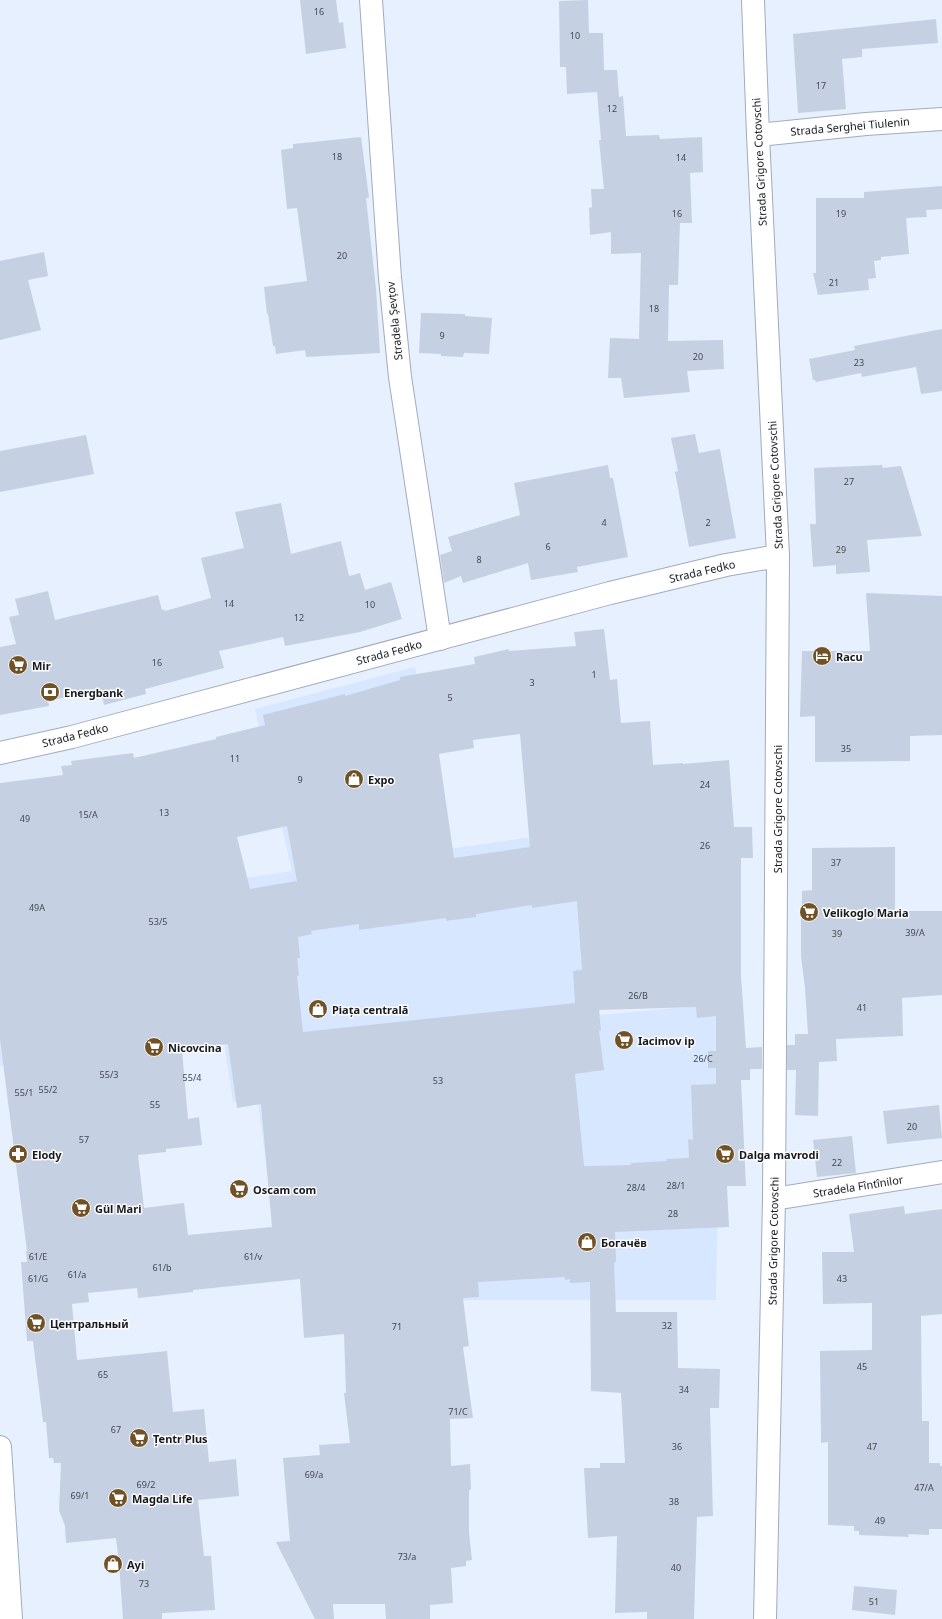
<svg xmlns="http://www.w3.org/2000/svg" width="942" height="1619" font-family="'Noto Sans',sans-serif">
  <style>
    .built { fill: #d7e7ff }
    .building { fill: #c5d1e2; fill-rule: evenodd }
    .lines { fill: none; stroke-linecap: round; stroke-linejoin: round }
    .street-casing { stroke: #a1acbc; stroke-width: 24 }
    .street { stroke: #fff; stroke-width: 22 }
    .labels { text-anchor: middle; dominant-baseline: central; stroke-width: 3; stroke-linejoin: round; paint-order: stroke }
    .number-label { font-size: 9px; fill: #424850 }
    .street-label { font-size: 11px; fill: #161a20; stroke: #fcfcfc }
    .poi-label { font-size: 11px; font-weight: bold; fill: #161a20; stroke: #fcfcfc; text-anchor: start }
  </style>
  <rect width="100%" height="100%" fill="#e6f0fe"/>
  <polygon class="built" points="415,667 449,849 547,835 585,789 600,1015 740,1002 718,1185 716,1300 461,1300 273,1218 258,1101 233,1102 224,1041 0,1066 0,1025 136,895 292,871 255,709"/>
  <g class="building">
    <polygon points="300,0 336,0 339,23 343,22 346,48 306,54"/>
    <polygon points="588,0 589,33 603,33 604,70 617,70 619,97 623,96 626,136 659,135 660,139 702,137 703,172 690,173 692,223 680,223 678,285 669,285 668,341 723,340 724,369 687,371 690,392 624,398 621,378 608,378 610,338 639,339 641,253 611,254 611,232 590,235 589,208 592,207 591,189 604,189 599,140 601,140 597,92 567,94 566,67 560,67 559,1"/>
    <polygon points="936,19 938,43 862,49 862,57 842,59 846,109 798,113 793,34"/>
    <polygon points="361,137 369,198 366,198 376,289 380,353 306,357 305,350 276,354 275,346 273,346 268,314 267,314 264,287 307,281 297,208 287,209 281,150 293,148 293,144"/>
    <polygon points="942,186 942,209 926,210 927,217 906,218 909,254 881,257 881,260 874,261 876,278 868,279 869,290 818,295 813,273 816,273 816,198 864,198 864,192"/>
    <polygon points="44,252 48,276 28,280 41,330 0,340 0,261"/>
    <polygon points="421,313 465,314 465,316 492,318 489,354 464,353 463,357 441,356 441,354 419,353"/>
    <polygon points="942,329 942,391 921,394 916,367 862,377 861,373 816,382 815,380 813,380 809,359 855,350 854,346"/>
    <polygon points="695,434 699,453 720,449 736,538 689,547 675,472 678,471 671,438"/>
    <polygon points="86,435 94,474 0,492 0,451"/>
    <polygon points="608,465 610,478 613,478 628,557 577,567 578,572 531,580 528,563 463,583 461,576 444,583 440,555 452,551 448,537 520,515 514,483"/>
    <polygon points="882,465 883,468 901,466 922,536 867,540 870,572 836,574 836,565 813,567 810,524 816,524 814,468"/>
    <polygon points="281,503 291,554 341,541 349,576 360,573 365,590 391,582 402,619 360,632 285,646 283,637 219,651 224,668 145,689 146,694 104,705 101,690 48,701 49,706 0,715 0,647 16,644 9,617 19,615 15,599 48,591 55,620 158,595 162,610 164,609 165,611 211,598 201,558 244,548 235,512"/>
    <polygon points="866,593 942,596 942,735 910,736 910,761 815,762 815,716 800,717 802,651 870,651"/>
    <path d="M604 629 610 680 617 679 621 723 650 721 653 765 683 763V764L729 760 734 827H752L753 858H741V976L746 1048 762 1047V1069H750V1080H741L746 1186H727L729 1227 615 1232 616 1262H614L616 1312H677L678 1368 720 1369 719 1408H710L713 1516 697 1517 694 1619H647V1612L615 1613 617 1536 588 1538 584 1468H600V1463H625L621 1393 591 1391 590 1282 570 1283V1279L565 1280V1277L478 1282 479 1297 463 1298 469 1346 463 1347 473 1418 450 1419 451 1466 470 1464 471 1489 469 1490V1533L472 1560 466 1561V1566L451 1568 453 1603 430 1605V1619H386L385 1604H333L334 1619H315L276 1542 290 1541 283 1458 320 1455 319 1445 350 1443 344 1393H346L344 1334 304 1338 300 1279 193 1290V1292L138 1298 137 1288 88 1293 89 1302 72 1304 77 1360 167 1351 173 1412 204 1409 209 1462 236 1459 239 1496 198 1500 204 1556H211L215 1610 162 1613V1619H123L119 1563 116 1538 66 1543 65 1526 59 1510 61 1463H54L53 1458H49L46 1422H43L33 1341H27L21 1262H27L26 1251H27L0 1039V783L63 775 61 766 72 765 71 761 133 753 134 758 216 739V737L265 725 263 715 345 694V696L400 680V677L475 664 474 657 509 649V651L576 646 574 632ZM520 734 530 847 454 858 439 754 474 748 473 740ZM287 826 297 881 250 889 237 837ZM577 901 582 970 573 971 575 1003 303 1032 297 976 299 975 297 958H300L298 937 312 934 311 931 359 924V930L446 918V921L476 917V914L532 905V908ZM696 1007 697 1018 716 1016V1051H708V1068H716V1084L691 1085 693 1140 688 1139 689 1158 666 1159 667 1161 631 1163V1165L584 1166 575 1074 604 1070 599 1031H601L599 1010ZM228 1044 237 1108 261 1104 272 1227 188 1235 184 1203 144 1208 138 1155 166 1152V1149L202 1145 199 1117 188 1119 182 1050Z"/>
    <polygon points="895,847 895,911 942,911 942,995 902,998 903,1036 836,1039 837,1061 819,1062 818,1116 795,1115 796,1070 787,1070 787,1045 795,1045 795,1034 808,1034 805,988 801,957 801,914 802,914 802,891 812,890 812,848"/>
    <polygon points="939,1105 942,1138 887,1144 883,1111"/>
    <polygon points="852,1136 856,1173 817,1177 813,1140"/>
    <polygon points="904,1206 905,1214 942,1209 942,1314 921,1316 922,1421 929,1421 929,1463 940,1463 940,1466 942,1466 942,1529 929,1529 929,1535 908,1534 909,1537 859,1535 859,1531 854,1531 854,1526 828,1525 828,1442 821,1443 820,1351 872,1350 872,1303 823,1304 822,1252 854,1252 849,1214"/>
    <polygon points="854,1586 897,1590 895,1615 852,1610"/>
  </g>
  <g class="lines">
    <defs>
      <g id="street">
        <polyline points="371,0 390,278 400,377 440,639"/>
        <polyline points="753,0 758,135 778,556 774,1199 765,1619"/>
        <polyline points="758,135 866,124 942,119"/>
        <polyline points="0,753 72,737 610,593 726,565 778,556"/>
        <polyline points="774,1199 942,1172"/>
        <polyline points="0,1447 11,1619"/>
      </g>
    </defs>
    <use href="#street" class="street-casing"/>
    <use href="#street" class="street"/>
  </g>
  <defs>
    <symbol id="hotel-disc" viewBox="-11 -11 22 22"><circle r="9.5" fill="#715227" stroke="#fcfcfc"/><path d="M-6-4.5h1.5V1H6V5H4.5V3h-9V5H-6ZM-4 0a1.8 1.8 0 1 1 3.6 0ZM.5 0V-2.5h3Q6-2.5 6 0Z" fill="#fff"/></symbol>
    <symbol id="supermarket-disc" viewBox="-11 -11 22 22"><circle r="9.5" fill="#715227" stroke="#fcfcfc"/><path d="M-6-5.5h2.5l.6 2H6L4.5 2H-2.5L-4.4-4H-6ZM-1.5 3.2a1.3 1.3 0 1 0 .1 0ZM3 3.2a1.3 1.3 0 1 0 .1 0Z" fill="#fff"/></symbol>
    <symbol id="bank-disc" viewBox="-11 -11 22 22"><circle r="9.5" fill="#715227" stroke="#fcfcfc"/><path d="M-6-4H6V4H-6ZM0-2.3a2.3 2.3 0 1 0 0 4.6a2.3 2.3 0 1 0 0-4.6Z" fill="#fff"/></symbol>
    <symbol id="shop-disc" viewBox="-11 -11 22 22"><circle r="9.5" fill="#715227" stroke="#fcfcfc"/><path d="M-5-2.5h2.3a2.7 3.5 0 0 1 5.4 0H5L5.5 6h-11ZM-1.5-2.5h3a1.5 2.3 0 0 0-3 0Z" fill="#fff"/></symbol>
    <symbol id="pharmacy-disc" viewBox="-11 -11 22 22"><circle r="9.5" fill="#715227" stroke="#fcfcfc"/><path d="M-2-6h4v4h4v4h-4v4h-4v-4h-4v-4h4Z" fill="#fff"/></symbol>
  </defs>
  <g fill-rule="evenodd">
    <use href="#hotel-disc" x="811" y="645" width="22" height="22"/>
    <use href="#supermarket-disc" x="7" y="654" width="22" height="22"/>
    <use href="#bank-disc" x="39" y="681" width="22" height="22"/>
    <use href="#shop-disc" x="343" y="768" width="22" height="22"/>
    <use href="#supermarket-disc" x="798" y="901" width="22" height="22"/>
    <use href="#shop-disc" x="307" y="998" width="22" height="22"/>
    <use href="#supermarket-disc" x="613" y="1029" width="22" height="22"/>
    <use href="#supermarket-disc" x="143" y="1036" width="22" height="22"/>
    <use href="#pharmacy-disc" x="7" y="1143" width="22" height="22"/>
    <use href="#supermarket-disc" x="714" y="1143" width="22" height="22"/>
    <use href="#supermarket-disc" x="228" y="1178" width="22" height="22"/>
    <use href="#supermarket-disc" x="70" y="1197" width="22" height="22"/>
    <use href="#shop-disc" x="576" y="1231" width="22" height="22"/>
    <use href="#supermarket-disc" x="25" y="1312" width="22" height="22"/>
    <use href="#supermarket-disc" x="128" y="1427" width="22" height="22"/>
    <use href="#supermarket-disc" x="107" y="1487" width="22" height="22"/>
    <use href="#shop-disc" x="102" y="1553" width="22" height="22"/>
  </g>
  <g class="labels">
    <g class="number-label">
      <text x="319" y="11">16</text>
      <text x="575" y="35">10</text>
      <text x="821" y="85">17</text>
      <text x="612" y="108">12</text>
      <text x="337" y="156">18</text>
      <text x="681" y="157">14</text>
      <text x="677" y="213">16</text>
      <text x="841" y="213">19</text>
      <text x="342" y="255">20</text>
      <text x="834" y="282">21</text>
      <text x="654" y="308">18</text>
      <text x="442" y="335">9</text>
      <text x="698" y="356">20</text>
      <text x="859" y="362">23</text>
      <text x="849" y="481">27</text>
      <text x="604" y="522">4</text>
      <text x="708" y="522">2</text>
      <text x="548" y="546">6</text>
      <text x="841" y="549">29</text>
      <text x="479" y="559">8</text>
      <text x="229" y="603">14</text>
      <text x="370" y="604">10</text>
      <text x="299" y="617">12</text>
      <text x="157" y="662">16</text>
      <text x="594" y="674">1</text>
      <text x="532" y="682">3</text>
      <text x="450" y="697">5</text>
      <text x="846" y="748">35</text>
      <text x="235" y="758">11</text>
      <text x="300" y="779">9</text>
      <text x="705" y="784">24</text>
      <text x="164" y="812">13</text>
      <text x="88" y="814">15/A</text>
      <text x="25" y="818">49</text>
      <text x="705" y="845">26</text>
      <text x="836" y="862">37</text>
      <text x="37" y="907">49A</text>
      <text x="158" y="921">53/5</text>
      <text x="915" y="932">39/A</text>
      <text x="837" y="933">39</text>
      <text x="638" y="995">26/B</text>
      <text x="862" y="1007">41</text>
      <text x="703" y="1058">26/C</text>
      <text x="109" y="1074">55/3</text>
      <text x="192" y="1077">55/4</text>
      <text x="438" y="1080">53</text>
      <text x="48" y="1089">55/2</text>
      <text x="24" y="1092">55/1</text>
      <text x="155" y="1104">55</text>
      <text x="912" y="1126">20</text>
      <text x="84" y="1139">57</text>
      <text x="837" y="1162">22</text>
      <text x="676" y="1185">28/1</text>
      <text x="636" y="1187">28/4</text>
      <text x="673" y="1213">28</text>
      <text x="38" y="1256">61/E</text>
      <text x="253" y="1256">61/v</text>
      <text x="162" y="1267">61/b</text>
      <text x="77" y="1274">61/a</text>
      <text x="38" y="1278">61/G</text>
      <text x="842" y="1278">43</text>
      <text x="667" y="1325">32</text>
      <text x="397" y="1326">71</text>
      <text x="862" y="1366">45</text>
      <text x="103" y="1374">65</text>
      <text x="684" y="1389">34</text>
      <text x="458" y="1411">71/C</text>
      <text x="116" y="1429">67</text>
      <text x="677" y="1446">36</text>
      <text x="872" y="1446">47</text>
      <text x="314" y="1474">69/a</text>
      <text x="146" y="1484">69/2</text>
      <text x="924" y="1487">47/A</text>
      <text x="80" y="1495">69/1</text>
      <text x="674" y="1501">38</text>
      <text x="880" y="1520">49</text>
      <text x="407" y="1556">73/a</text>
      <text x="676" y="1567">40</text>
      <text x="144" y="1583">73</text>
      <text x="874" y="1601">51</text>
    </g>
    <g class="street-label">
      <text transform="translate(850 126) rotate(-5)">Strada Serghei Tiulenin</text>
      <text transform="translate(759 162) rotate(-93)">Strada Grigore Cotovschi</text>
      <text transform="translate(394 321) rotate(-96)">Stradela Șevțov</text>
      <text transform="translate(775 485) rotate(-93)">Strada Grigore Cotovschi</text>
      <text transform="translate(702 571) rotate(-13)">Strada Fedko</text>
      <text transform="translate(389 652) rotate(-15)">Strada Fedko</text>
      <text transform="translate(75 735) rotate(-14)">Strada Fedko</text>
      <text transform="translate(777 809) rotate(-90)">Strada Grigore Cotovschi</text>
      <text transform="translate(858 1186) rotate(-9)">Stradela Fîntînilor</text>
      <text transform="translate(773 1241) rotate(-89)">Strada Grigore Cotovschi</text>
    </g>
    <g class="poi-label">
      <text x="836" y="656">Racu</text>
      <text x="32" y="665">Mir</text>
      <text x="64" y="692">Energbank</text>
      <text x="368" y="779">Expo</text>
      <text x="823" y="912">Velikoglo Maria</text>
      <text x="332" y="1009">Piața centrală</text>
      <text x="638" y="1040">Iacimov ip</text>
      <text x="168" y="1047">Nicovcina</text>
      <text x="32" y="1154">Elody</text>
      <text x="739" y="1154">Dalga mavrodi</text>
      <text x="253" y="1189">Oscam com</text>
      <text x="95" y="1208">Gül Mari</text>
      <text x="601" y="1242">Богачёв</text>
      <text x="50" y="1323">Центральный</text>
      <text x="153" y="1438">Țentr Plus</text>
      <text x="132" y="1498">Magda Life</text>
      <text x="127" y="1564">Ayi</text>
    </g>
  </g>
</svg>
